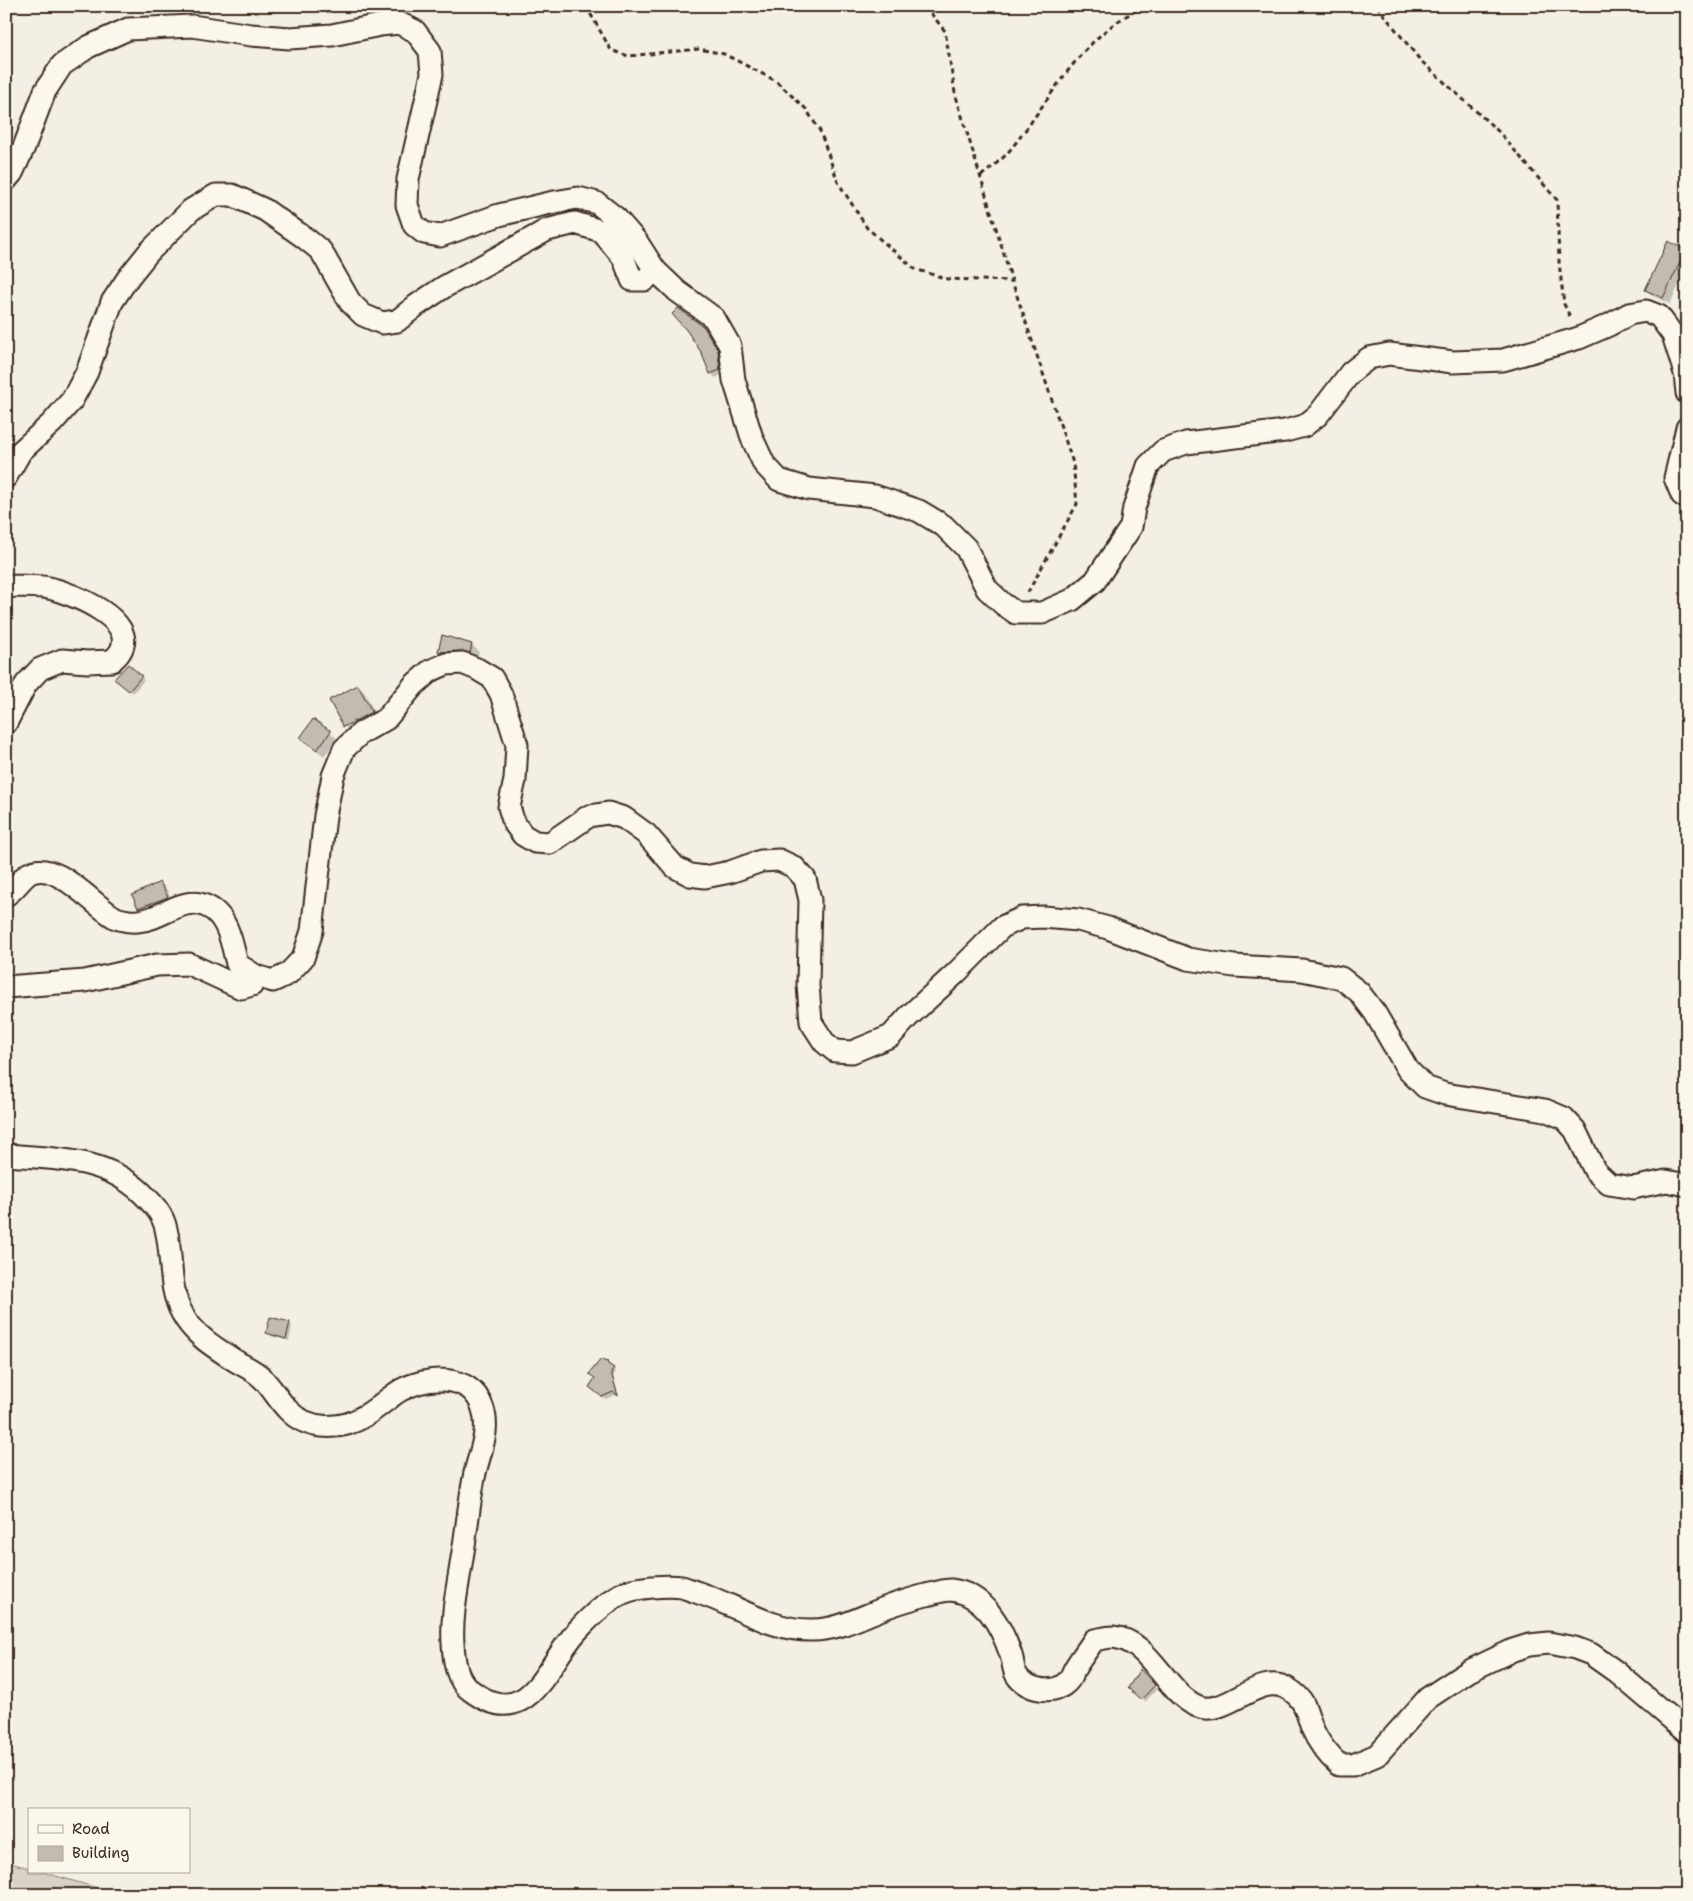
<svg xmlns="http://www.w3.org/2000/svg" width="1693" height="1901" font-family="'Shantell Sans',sans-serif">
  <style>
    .green { fill: #d8d1c6; stroke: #8a7e72 }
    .shadow { fill: #0003 }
    .building { fill: #c3bbb0; stroke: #3b2a1e }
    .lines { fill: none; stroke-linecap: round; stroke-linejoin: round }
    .minor-casing { stroke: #3b2a1e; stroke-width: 25 }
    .path { stroke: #3b2a1e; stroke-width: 3; stroke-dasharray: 5 4; stroke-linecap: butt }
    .minor { stroke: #fbf7ec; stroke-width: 21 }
  </style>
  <rect width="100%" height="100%" fill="#f3efe4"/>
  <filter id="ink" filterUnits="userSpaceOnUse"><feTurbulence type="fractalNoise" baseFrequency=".02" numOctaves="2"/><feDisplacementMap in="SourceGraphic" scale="10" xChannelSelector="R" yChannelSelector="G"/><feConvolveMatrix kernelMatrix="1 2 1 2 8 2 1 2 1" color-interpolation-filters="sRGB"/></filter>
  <g filter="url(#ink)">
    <polygon class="green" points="6,1862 29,1868 29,1872 42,1872 122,1895 6,1895"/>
    <g class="shadow">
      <polygon points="1685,251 1687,252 1687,268 1670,304 1653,296 1646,289"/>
      <polygon points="704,327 720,356 722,355 724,374 715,378 711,373"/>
      <polygon points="443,637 472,645 479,652 477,659 446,658 439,651"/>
      <polygon points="128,665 144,680 133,693 116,678"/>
      <polygon points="358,687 365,693 378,719 351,733 344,726"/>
      <polygon points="330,732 337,739 324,756 301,737"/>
      <polygon points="160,883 167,890 173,904 146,914 139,908 133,896"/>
      <polygon points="289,1323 292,1326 289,1341 271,1336 268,1332"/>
      <polygon points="607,1362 616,1372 613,1376 619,1396 617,1394 606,1399 593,1390"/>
      <polygon points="1140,1671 1157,1689 1145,1702 1130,1688"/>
    </g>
    <g class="building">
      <polygon points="1668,241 1686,250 1663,298 1645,290"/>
      <polygon points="678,308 704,327 718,350 720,370 710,374 701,352 687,331 672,314"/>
      <polygon points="442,635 472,644 470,653 461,651 438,652"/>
      <polygon points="128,664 142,676 129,691 114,679"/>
      <polygon points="358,685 372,712 343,727 329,700"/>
      <polygon points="313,719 331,731 317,750 300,738"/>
      <polygon points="160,882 168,897 138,908 132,895"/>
      <polygon points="270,1317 290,1322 286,1339 266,1333"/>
      <polygon points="601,1359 606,1362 607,1361 608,1364 614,1368 611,1372 618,1396 613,1392 602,1397 589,1387 595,1378 589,1374"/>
      <polygon points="1140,1669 1155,1685 1141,1700 1128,1688"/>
    </g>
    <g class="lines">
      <defs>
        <g id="minor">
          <polyline points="6,180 12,173 24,147 45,91 62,65 88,47 128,29 192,26 251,35 290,38 332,35 380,25 399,23 415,31 430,51 432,74 408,179 407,205 414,225 424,233 440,236 499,215 554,202 578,198 597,203 616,218 637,242 655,270 677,291 714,318 730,346 734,380 752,438 764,464 779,480 809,489 875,496 919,511 944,526 966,548 987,589 1003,604 1016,613 1042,613 1072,600 1095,581 1131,527 1134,508 1148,466 1163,451 1186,443 1285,431 1304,426 1318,415 1351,372 1369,358 1389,354 1453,362 1503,360 1579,338 1609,325 1629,314 1646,311 1659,316 1673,335 1685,373 1687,393"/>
          <polyline points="1687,428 1675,478 1682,495 1687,498"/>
          <polyline points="6,477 21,451 52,423 72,400 87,372 112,302 128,278 148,253 191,210 216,195 232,195 265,210 305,238 321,251 350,302 363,315 382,323 397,321 417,305 444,287 547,230 575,223 601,231 623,257 632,280 645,280 655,270"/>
          <path d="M6 586C20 587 35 585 49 588 71 593 140 620 120 652 118 656 114 658 112 661L87 662 62 660 40 669 26 684 6 723"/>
          <path d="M6 895C15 890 20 880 28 874 55 857 94 907 116 918 121 920 132 922 138 921 161 920 183 895 206 906 228 915 232 944 237 964L256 976 273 981 288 974 303 958 312 931 325 816 333 776 344 749 361 733 386 719 414 685 430 671 446 664 462 663 477 669 492 678 501 694 517 745 515 780 509 807 514 823 523 835 535 842 550 843 589 816 608 813 624 818 646 834 675 867 690 875 705 877 730 872 761 861 779 860 794 867 805 879 810 900 808 985 811 1022 824 1042 835 1051 852 1052 891 1036 908 1017 956 973 1002 927 1022 918 1043 917 1078 920 1108 928 1188 959 1234 966 1302 970 1341 978 1359 992 1375 1013 1408 1070 1425 1087 1445 1094 1545 1110 1564 1118 1575 1130 1595 1171 1609 1184 1633 1188 1666 1181 1687 1185"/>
          <polyline points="6,987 85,981 157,965 189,964 241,988 252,985 256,976"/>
          <path d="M6 1155C55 1159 105 1157 143 1194 153 1204 163 1214 166 1229 173 1256 168 1288 182 1313 194 1336 217 1349 239 1363 246 1367 255 1371 261 1377 271 1386 278 1400 288 1410 308 1431 342 1431 366 1415 378 1408 389 1397 401 1390 427 1376 470 1373 482 1406 491 1429 480 1451 475 1473 469 1501 467 1530 462 1558 458 1586 451 1616 453 1643 454 1660 456 1680 470 1690 529 1734 545 1666 577 1631 589 1618 606 1601 623 1593 635 1587 669 1585 682 1587 688 1589 693 1591 699 1593 736 1605 771 1631 812 1630 841 1630 866 1614 893 1605 904 1601 915 1598 926 1595 935 1593 943 1590 951 1590 985 1594 1001 1626 1011 1655 1013 1661 1013 1667 1015 1672 1022 1689 1052 1696 1066 1683 1071 1679 1072 1673 1075 1668 1081 1658 1088 1649 1094 1640 1100 1639 1107 1637 1113 1637 1150 1640 1165 1692 1197 1706 1226 1719 1259 1669 1290 1690 1306 1700 1306 1712 1312 1728 1318 1742 1328 1755 1339 1765H1353L1377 1755 1428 1698 1469 1671 1513 1650 1529 1645 1549 1643 1575 1648 1591 1654 1615 1671 1687 1732"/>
        </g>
      </defs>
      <use href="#minor" class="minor-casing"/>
      <g class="path">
        <polyline points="586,6 611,50 628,56 699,49 724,54 776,81 806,109 820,131 838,182 867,228 915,269 947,279 1012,281"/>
        <polyline points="925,6 945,31 955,93 1012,281 1073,463 1077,504 1028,592"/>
        <polyline points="1377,6 1420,60 1499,132 1557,200 1559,262 1564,304 1571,319"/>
        <path d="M981 176C991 168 1002 160 1010 150 1051 100 1082 32 1146 6"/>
      </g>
      <use href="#minor" class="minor"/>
    </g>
  </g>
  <rect width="1693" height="1901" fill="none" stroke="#fbf7ec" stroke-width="25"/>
  <rect x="12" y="12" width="1668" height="1876" fill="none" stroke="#3b2a1e" stroke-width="2" filter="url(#ink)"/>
  <rect x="28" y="1808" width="162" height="65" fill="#fbf7ec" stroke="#aea59a"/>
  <rect x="38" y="1825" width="25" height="8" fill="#fbf7ec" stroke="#aea59a"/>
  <text x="72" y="1834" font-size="15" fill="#3b2a1e">Road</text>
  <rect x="38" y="1846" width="25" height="15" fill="#c3bbb0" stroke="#aea59a"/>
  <text x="72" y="1858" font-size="15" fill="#3b2a1e">Building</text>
</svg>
